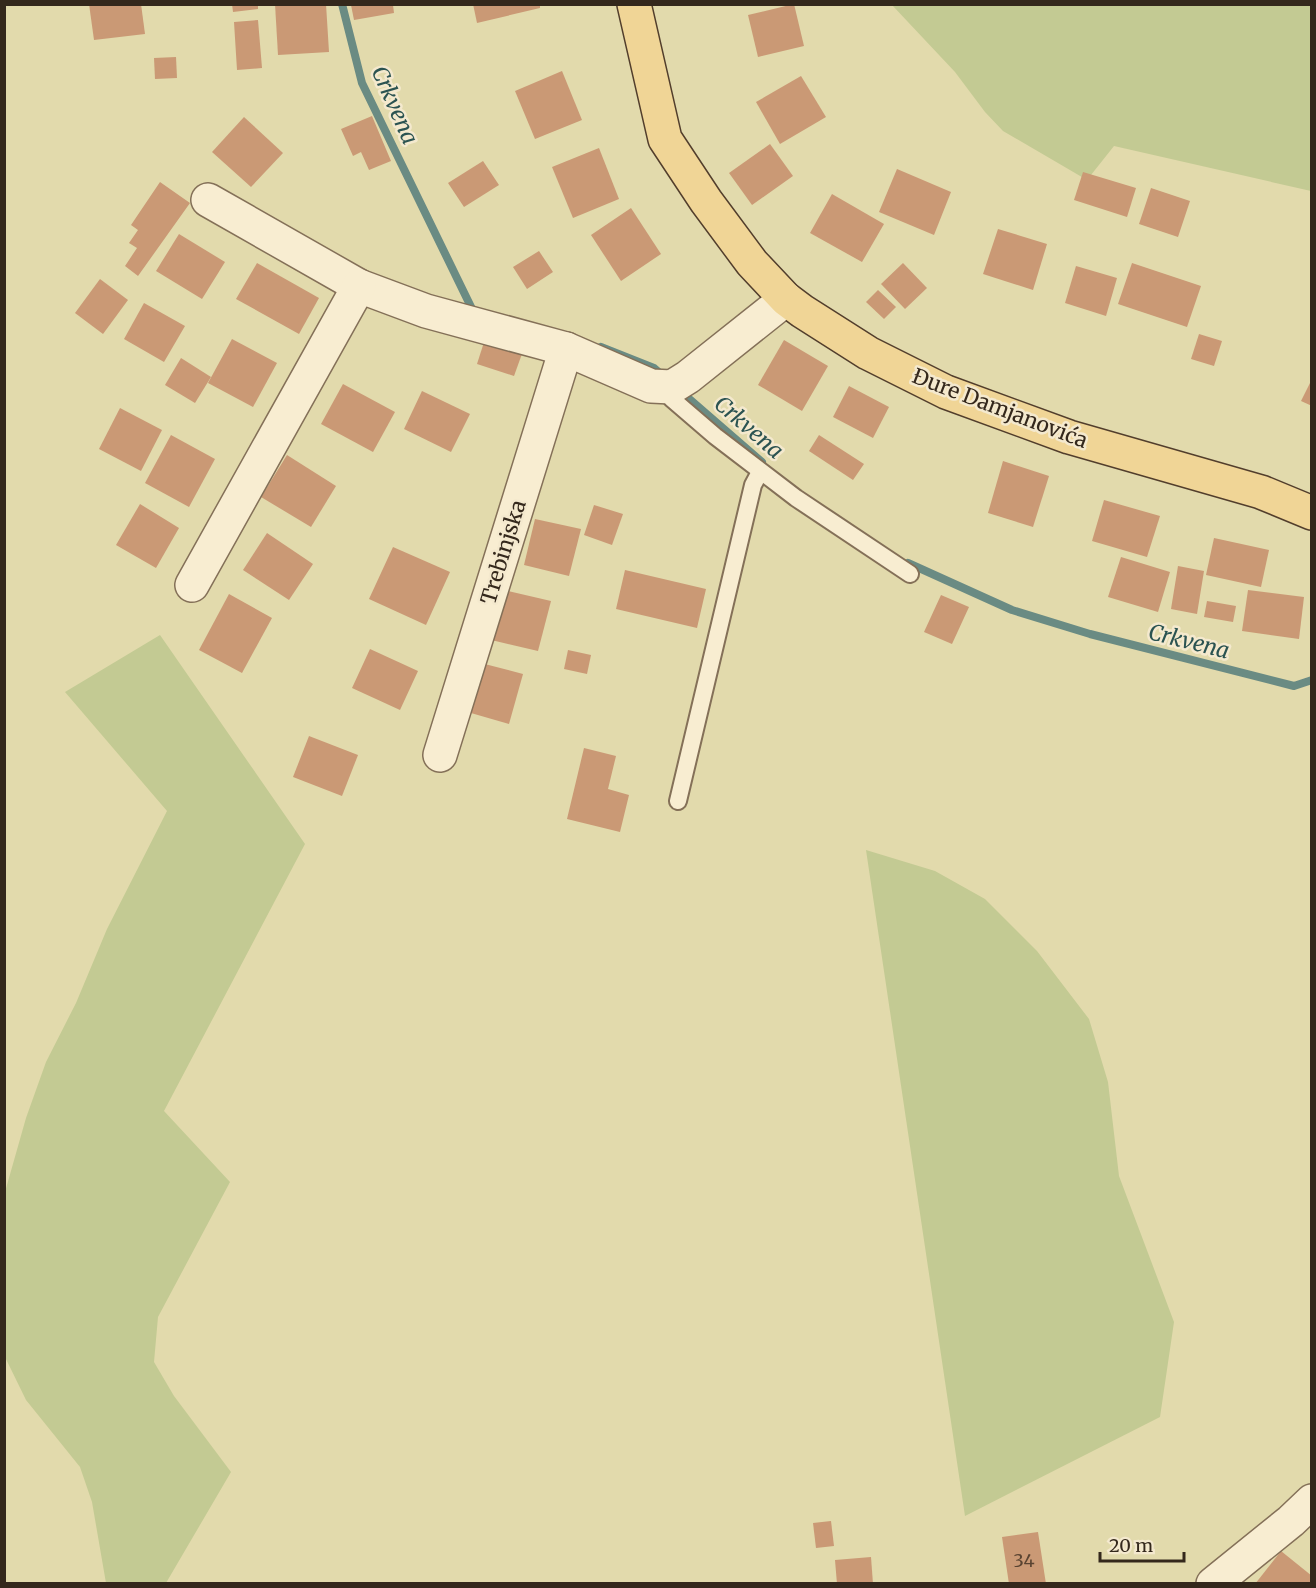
<svg xmlns="http://www.w3.org/2000/svg" width="1316" height="1588" font-family="Merriweather,serif">
  <style>
    .farmland { fill: #e2daac }
    .green { fill: #c3ca93 }
    .lines { fill: none; stroke-linecap: round; stroke-linejoin: round }
    .stream { stroke: #6a8b83; stroke-width: 8 }
    .building { fill: #ca9975 }
    .service-casing { stroke: #847058; stroke-width: 20 }
    .minor-casing { stroke: #847058; stroke-width: 36 }
    .primary-casing { stroke: #523e2c; stroke-width: 36 }
    .service { stroke: #f8edd1; stroke-width: 16 }
    .minor { stroke: #f8edd1; stroke-width: 33 }
    .primary { stroke: #f0d596; stroke-width: 33 }
    .labels { text-anchor: middle; dominant-baseline: central; stroke-width: 5; stroke-linejoin: round; paint-order: stroke }
    .number-label { font-size: 18px; fill: #5a4432 }
    .street-label { font-size: 21px; fill: #34281c; stroke: #f4e9ce }
    .water-label { font-size: 22px; font-style: italic; fill: #2b5351; stroke: #f4e9ce }
  </style>
  <rect width="100%" height="100%" fill="#ecdfbe"/>
  <rect class="farmland" x="5" y="5" width="1306" height="1578"/>
  <g class="green">
    <polygon points="892,5 1311,5 1311,191 1114,146 1087,180 1003,131 985,112 955,72"/>
    <polygon points="160,635 305,844 164,1111 230,1182 158,1317 154,1362 174,1396 231,1472 166,1583 106,1583 92,1502 80,1467 26,1400 5,1357 5,1192 26,1118 46,1062 76,1003 107,929 167,811 65,692"/>
    <polygon points="866,850 935,871 985,899 1037,951 1089,1019 1108,1082 1119,1176 1174,1322 1160,1417 965,1516"/>
  </g>
  <g class="lines">
    <g class="stream">
      <polyline points="342,4 362,83 473,311 476,312"/>
      <polyline points="601,347 654,368 662,375"/>
      <polyline points="679,390 762,462"/>
      <polyline points="908,563 1012,610 1090,634 1294,686 1312,680"/>
    </g>
  </g>
  <g class="building">
    <polygon points="89,4 141,4 145,34 94,40"/>
    <polygon points="232,4 258,4 258,9 233,12"/>
    <polygon points="275,4 326,4 329,52 278,55"/>
    <polygon points="473,4 540,4 540,8 477,23"/>
    <polygon points="794,4 804,46 758,57 748,15"/>
    <polygon points="351,5 393,5 394,13 354,20"/>
    <polygon points="258,20 262,68 237,70 234,22"/>
    <polygon points="176,57 177,78 155,79 154,58"/>
    <polygon points="562,71 582,120 535,139 515,91"/>
    <polygon points="801,76 826,117 780,144 756,102"/>
    <polygon points="372,116 391,161 369,170 361,152 353,156 341,129"/>
    <polygon points="244,117 283,153 251,187 212,152"/>
    <polygon points="770,144 793,176 752,205 729,173"/>
    <polygon points="599,148 619,199 573,218 552,167"/>
    <polygon points="483,161 499,185 464,207 448,183"/>
    <polygon points="897,169 951,192 934,235 879,212"/>
    <polygon points="1083,172 1136,188 1127,217 1074,200"/>
    <polygon points="160,182 190,203 138,276 125,266 137,248 129,243 138,230 131,225"/>
    <polygon points="1151,188 1190,201 1178,237 1139,224"/>
    <polygon points="832,194 884,224 862,262 810,233"/>
    <polygon points="631,208 661,254 621,281 591,235"/>
    <polygon points="998,229 1047,244 1033,290 983,274"/>
    <polygon points="179,234 225,262 202,299 156,271"/>
    <polygon points="539,251 553,272 527,289 513,267"/>
    <polygon points="257,263 319,298 299,334 236,299"/>
    <polygon points="903,263 927,288 905,309 881,284"/>
    <polygon points="1132,263 1201,286 1187,327 1118,304"/>
    <polygon points="1076,266 1117,278 1106,316 1065,303"/>
    <polygon points="100,279 128,300 103,334 75,313"/>
    <polygon points="878,290 896,307 884,319 866,302"/>
    <polygon points="144,303 185,326 164,362 124,339"/>
    <polygon points="1199,334 1222,341 1214,366 1191,359"/>
    <polygon points="232,339 277,363 253,407 208,383"/>
    <polygon points="485,339 523,351 514,376 477,364"/>
    <polygon points="784,340 828,366 802,411 758,385"/>
    <polygon points="181,358 211,377 195,403 165,385"/>
    <polygon points="1312,379 1312,406 1301,401"/>
    <polygon points="343,384 395,412 373,452 321,424"/>
    <polygon points="849,386 889,407 873,438 833,417"/>
    <polygon points="422,391 470,414 451,452 404,429"/>
    <polygon points="120,408 162,430 141,471 99,449"/>
    <polygon points="171,435 215,459 189,507 145,483"/>
    <polygon points="819,435 864,464 853,480 809,451"/>
    <polygon points="287,455 336,486 311,527 261,497"/>
    <polygon points="1003,461 1049,476 1033,527 988,513"/>
    <polygon points="1104,500 1160,516 1147,557 1092,541"/>
    <polygon points="140,504 179,528 156,568 116,545"/>
    <polygon points="594,505 623,514 612,545 584,535"/>
    <polygon points="535,519 581,529 569,576 524,565"/>
    <polygon points="267,533 313,564 289,600 243,570"/>
    <polygon points="1214,538 1269,550 1261,587 1206,575"/>
    <polygon points="393,547 450,572 426,625 369,599"/>
    <polygon points="1121,557 1170,572 1158,612 1108,597"/>
    <polygon points="1178,566 1204,571 1197,614 1171,609"/>
    <polygon points="625,570 706,589 697,628 616,609"/>
    <polygon points="500,589 551,601 538,651 487,639"/>
    <polygon points="1248,590 1304,597 1299,639 1242,631"/>
    <polygon points="229,594 272,618 242,673 199,650"/>
    <polygon points="941,595 969,607 952,644 924,632"/>
    <polygon points="1207,601 1236,606 1233,622 1204,617"/>
    <polygon points="370,649 418,671 400,710 352,688"/>
    <polygon points="568,650 591,655 587,674 564,669"/>
    <polygon points="477,662 523,674 509,724 464,711"/>
    <polygon points="309,736 358,755 342,796 293,777"/>
    <polygon points="584,748 616,756 608,789 629,795 620,832 567,819"/>
    <polygon points="831,1521 834,1546 816,1548 813,1523"/>
    <polygon points="1038,1532 1046,1584 1009,1584 1002,1537"/>
    <polygon points="1281,1551 1312,1576 1312,1584 1255,1584"/>
    <polygon points="871,1557 873,1584 837,1584 835,1560"/>
  </g>
  <g class="lines">
    <defs>
      <g id="service">
        <polyline points="663,388 672,399 715,436 796,498 910,574"/>
        <polyline points="678,801 753,485 760,472"/>
      </g>
      <g id="minor">
        <polyline points="208,200 359,286 426,311 566,349 651,386 672,387 688,377 786,299"/>
        <polyline points="192,585 359,286"/>
        <polyline points="440,755 566,349"/>
        <polyline points="1213,1584 1291,1521 1312,1501"/>
      </g>
      <polyline id="primary" points="634,4 665,139 706,201 752,263 786,299 802,311 868,353 946,392 1069,437 1261,492 1312,513"/>
    </defs>
    <use href="#service" class="service-casing"/>
    <use href="#minor" class="minor-casing"/>
    <use href="#primary" class="primary-casing"/>
    <use href="#service" class="service"/>
    <use href="#minor" class="minor"/>
    <use href="#primary" class="primary"/>
  </g>
  <g class="labels">
    <g class="number-label">
      <text x="1024" y="1560">34</text>
    </g>
    <g class="street-label">
      <text transform="translate(1000 408) rotate(21)">Đure Damjanovića</text>
      <text transform="translate(503 552) rotate(-73)">Trebinjska</text>
    </g>
    <g class="water-label">
      <text transform="translate(395 105) rotate(66)">Crkvena</text>
      <text transform="translate(749 427) rotate(41)">Crkvena</text>
      <text transform="translate(1189 641) rotate(14)">Crkvena</text>
    </g>
  </g>
  <rect width="1316" height="1588" fill="none" stroke="#34281c" stroke-width="12"/>
  <path d="M1100 1552v9h84v-9" fill="none" stroke="#34281c" stroke-width="3"/>
  <text x="1109" y="1552" font-size="18" fill="#34281c" stroke="#f4e9ce" stroke-width="4.5" paint-order="stroke">20 m</text>
</svg>
